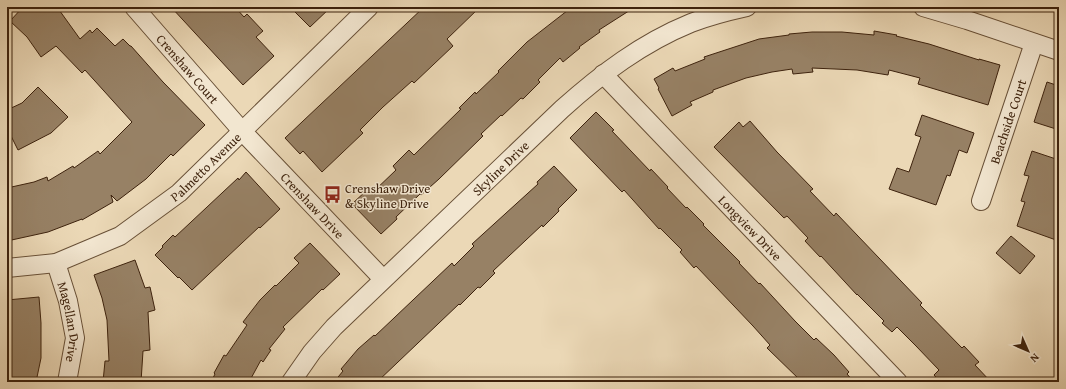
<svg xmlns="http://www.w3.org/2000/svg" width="1066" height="389" font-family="'Gentium Book Plus',serif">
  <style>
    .building { fill: #978165; stroke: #3d220d }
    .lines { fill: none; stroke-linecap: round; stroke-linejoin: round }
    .minor-casing { stroke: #685037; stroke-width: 20 }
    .minor { stroke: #f2e6d0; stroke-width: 18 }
    .labels { text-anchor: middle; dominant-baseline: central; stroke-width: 3; stroke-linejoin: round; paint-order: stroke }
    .street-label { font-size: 13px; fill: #3d220d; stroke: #f2e6d0 }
    .poi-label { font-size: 13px; fill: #3d220d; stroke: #f2e6d0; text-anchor: start }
  </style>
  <rect width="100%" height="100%" fill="#ebd8b6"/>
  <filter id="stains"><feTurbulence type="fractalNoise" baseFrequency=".005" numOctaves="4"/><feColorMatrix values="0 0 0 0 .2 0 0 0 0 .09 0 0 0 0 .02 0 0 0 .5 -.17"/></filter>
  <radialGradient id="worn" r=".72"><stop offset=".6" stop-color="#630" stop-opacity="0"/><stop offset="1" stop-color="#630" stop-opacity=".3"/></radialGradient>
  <g class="building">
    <polygon points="23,7 57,7 80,39 90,30 92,33 97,28 115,46 123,39 130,46 131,46 163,82 205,125 173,156 171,154 146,179 117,201 111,195 113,202 82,220 82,219 48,232 7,241 7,188 34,182 47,177 48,181 73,166 74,168 98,151 100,154 132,122 85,70 82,73 56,46 41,57 27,37 10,21"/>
    <polygon points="171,7 235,7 244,17 247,14 263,31 256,37 274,56 243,85"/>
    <polygon points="290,7 331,7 310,27"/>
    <polygon points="424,7 480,7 447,39 453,46 414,83 412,81 383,107 360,130 363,133 322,172 303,151 300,154 285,138"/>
    <polygon points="572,7 635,7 599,30 600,32 579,47 580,48 563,62 560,58 538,80 540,82 523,99 521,98 502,116 501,115 481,134 483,136 439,179 421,195 420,194 396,217 397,219 381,234 352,204 368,189 372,193 396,170 393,166 409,150 414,155 461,109 459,108 475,92 476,94 499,72 498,71 527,42"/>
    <polygon points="874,31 897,35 896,36 929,44 979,60 979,59 1000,65 988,105 918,84 920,78 889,70 888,75 857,70 812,68 813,72 793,74 792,69 772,72 746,78 713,90 713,92 690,102 692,105 672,116 658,89 659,88 654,79 673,68 675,71 705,59 704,57 759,39 789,35 789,34 812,32 842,32 874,35"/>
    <polygon points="1047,82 1059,86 1059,118 1056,129 1034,122"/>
    <polygon points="38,87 68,117 51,133 18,150 7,128 7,110 22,103"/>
    <polygon points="596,112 614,130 612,131 650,171 651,169 668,187 667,188 686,208 687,207 704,224 703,225 740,262 739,263 759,284 760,283 795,321 814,340 816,338 834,355 849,372 847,374 854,382 802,382 767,348 770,345 753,326 696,266 694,268 680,252 682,250 660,228 659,229 624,190 622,192 570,138"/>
    <polygon points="922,115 974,133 967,153 959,150 950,176 947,175 936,205 889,189 897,168 909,172 921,137 915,135"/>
    <polygon points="750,121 777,152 813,189 810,191 834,216 836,213 922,303 920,305 962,348 964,346 979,362 975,365 991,382 940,382 934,375 939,370 916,346 897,327 892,332 882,323 884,321 857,294 857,295 821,256 820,257 805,241 808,238 787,216 784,218 714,147 739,122 743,127"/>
    <polygon points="1032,151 1059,160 1059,232 1056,240 1017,226 1025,202 1021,201 1029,176 1024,175"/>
    <polygon points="554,166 577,190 558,209 559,211 543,227 542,225 493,271 495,273 480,288 478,287 460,305 459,304 377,382 334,382 343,371 341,369 358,349 374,335 375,336 452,263 454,266 474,246 472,244 538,184 537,182"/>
    <polygon points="246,172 280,209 260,228 259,227 192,290 179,277 178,278 155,255 163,247 162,246 173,235 175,237 238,178 239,180"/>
    <polygon points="1011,236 1035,256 1020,274 996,253"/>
    <polygon points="310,243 340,274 323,290 322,289 283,327 285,329 269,349 271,350 263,362 261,360 249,382 211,382 215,374 214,373 224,355 226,356 247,325 243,322 260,300 275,285 276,286 299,263 294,258"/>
    <polygon points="135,260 145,288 150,287 155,310 148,312 150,350 143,351 141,382 103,382 105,361 109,361 107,320 102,298 94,275"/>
    <polygon points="39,297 41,323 41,358 36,382 7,382 7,300"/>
  </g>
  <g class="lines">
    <defs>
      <g id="minor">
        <path id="s1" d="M134 7 242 131 383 279"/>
        <polyline points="923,7 967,20 1059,51"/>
        <path id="s2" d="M603 74 898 382"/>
        <path id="s3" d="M981 201 1034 43"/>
        <path id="s4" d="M56 263 68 301 75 338 67 382"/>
        <path id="s5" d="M7 268 56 263 120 236 179 193 369 7"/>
        <path id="s6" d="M291 382 312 352 334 327 562 109C601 74 642 43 691 23 709 16 729 11 747 7"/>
      </g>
    </defs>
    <use href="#minor" class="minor-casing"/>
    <use href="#minor" class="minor"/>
  </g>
  <defs>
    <symbol id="bus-bare" viewBox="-9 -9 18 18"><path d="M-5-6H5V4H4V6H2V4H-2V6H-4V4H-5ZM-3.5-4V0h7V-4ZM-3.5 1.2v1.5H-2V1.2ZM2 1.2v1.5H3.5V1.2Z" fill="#8f2418" stroke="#f2e6d0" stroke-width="2.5" paint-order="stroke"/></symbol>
  </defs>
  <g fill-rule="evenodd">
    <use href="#bus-bare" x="320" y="182" width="25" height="25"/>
  </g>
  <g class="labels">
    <g class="street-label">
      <text stroke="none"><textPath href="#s1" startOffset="82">Crenshaw Court</textPath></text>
      <text stroke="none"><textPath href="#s3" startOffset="84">Beachside Court</textPath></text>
      <text stroke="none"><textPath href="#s5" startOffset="229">Palmetto Avenue</textPath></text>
      <text stroke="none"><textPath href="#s6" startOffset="300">Skyline Drive</textPath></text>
      <text stroke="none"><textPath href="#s1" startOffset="267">Crenshaw Drive</textPath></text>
      <text stroke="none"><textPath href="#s2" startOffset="213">Longview Drive</textPath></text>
      <text stroke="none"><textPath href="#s4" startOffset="61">Magellan Drive</textPath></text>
    </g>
    <g class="poi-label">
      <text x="345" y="188">Crenshaw Drive<tspan x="345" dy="15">&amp; Skyline Drive</tspan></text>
    </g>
  </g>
  <rect width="1066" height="389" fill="none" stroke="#ebd8b6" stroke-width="24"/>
  <rect x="8" y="8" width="1050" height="373" fill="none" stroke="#3d220d" stroke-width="2"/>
  <rect x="12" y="12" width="1042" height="365" fill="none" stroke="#3d220d"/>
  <g transform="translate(1028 351) rotate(135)" stroke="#f2e6d0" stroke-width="3" paint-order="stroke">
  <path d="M0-3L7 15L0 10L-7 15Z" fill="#3d220d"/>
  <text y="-6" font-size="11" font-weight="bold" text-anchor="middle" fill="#3d220d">N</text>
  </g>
  <rect width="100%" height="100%" filter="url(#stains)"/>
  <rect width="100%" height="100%" fill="url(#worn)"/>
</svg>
